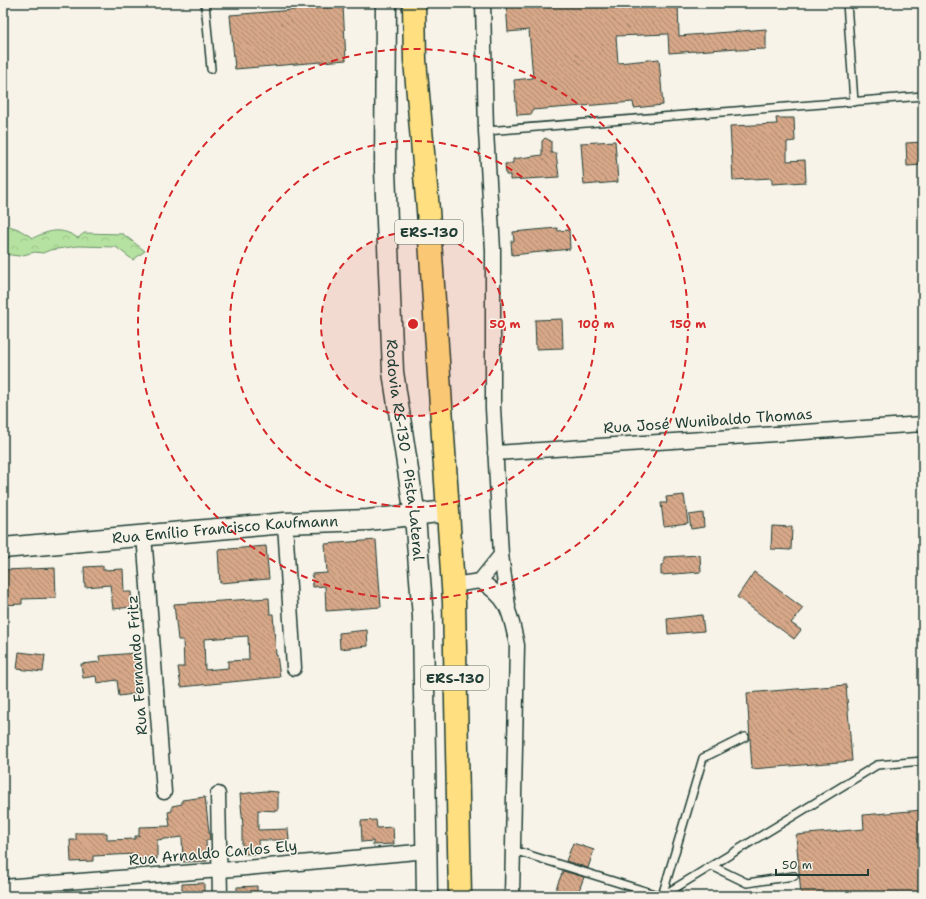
<svg xmlns="http://www.w3.org/2000/svg" width="926" height="899" font-family="'Shantell Sans',sans-serif">
  <style>
    .forest { fill: url(#forest-crowns); stroke: #6a906a }
    .building { fill: url(#building-back-hatch); stroke: #1f3d34; fill-rule: evenodd }
    .lines { fill: none; stroke-linecap: round; stroke-linejoin: round }
    .lane-casing { stroke: #1f3d34; stroke-width: 10 }
    .street-casing { stroke: #1f3d34; stroke-width: 17 }
    .secondary-casing { stroke: #1f3d34; stroke-width: 23 }
    .primary-casing { stroke: #1f3d34; stroke-width: 25 }
    .lane { stroke: #f7f3e8; stroke-width: 7 }
    .street { stroke: #f7f3e8; stroke-width: 14 }
    .secondary { stroke: #f7f3e8; stroke-width: 20 }
    .primary { stroke: #ffdf80; stroke-width: 22 }
    .ring { fill: none; stroke: #d62828; stroke-width: 2; stroke-dasharray: 7 5 }
    .labels { text-anchor: middle; dominant-baseline: central; stroke-width: 3; stroke-linejoin: round; paint-order: stroke }
    .shield { fill: #f7f3e8; stroke: #60746a; stroke-width: 1 }
    .shield-label { font-size: 14px; font-weight: bold; fill: #1f3d34 }
    .street-label { font-size: 15px; fill: #1f3d34; stroke: #f7f3e8 }
    .centre { fill: #d62828; stroke: #f7f3e8; stroke-width: 2 }
    .ring-label { font-size: 12px; text-anchor: middle; font-weight: bold; fill: #d62828; stroke: #f7f3e8; stroke-width: 3; stroke-linejoin: round; paint-order: stroke }
  </style>
  <defs>
    <pattern id="forest-crowns" width="20" height="18" patternUnits="userSpaceOnUse"><rect width="20" height="18" fill="#b5e2a0"/><path d="M2 6a3 3 0 1 1 6 0M12 15a3 3 0 1 1 6 0" fill="none" stroke="#9bc38a"/></pattern>
    <pattern id="building-back-hatch" width="6" height="6" patternUnits="userSpaceOnUse"><rect width="6" height="6" fill="#d6a788"/><path d="M-1 5l2 2M0 0l6 6M5-1l2 2" fill="none" stroke="#ad8970"/></pattern>
  </defs>
  <rect width="100%" height="100%" fill="#f7f3e8"/>
  <filter id="ink" filterUnits="userSpaceOnUse"><feTurbulence type="fractalNoise" baseFrequency=".025" numOctaves="2"/><feDisplacementMap in="SourceGraphic" scale="8" xChannelSelector="R" yChannelSelector="G"/><feConvolveMatrix kernelMatrix="1 2 1 2 8 2 1 2 1" color-interpolation-filters="sRGB"/></filter>
  <g filter="url(#ink)">
    <path class="forest" d="M3 224 18 229 33 238C50 230 61 227 78 238L84 233 123 234 145 251 133 260 116 247 78 246 50 250 43 253 35 252 19 256 3 254Z"/>
    <g class="building">
      <polygon points="506,3 678,3 679,36 766,29 766,49 737,50 737,48 669,53 668,34 616,36 618,63 659,59 663,105 634,108 633,102 532,110 532,114 517,115 514,80 533,78 529,30 508,32"/>
      <polygon points="343,6 346,60 235,69 230,15"/>
      <polygon points="776,118 794,118 795,141 787,142 787,161 805,160 806,182 772,184 772,178 733,180 730,126 777,124"/>
      <polygon points="545,138 551,141 551,153 556,153 559,177 510,180 510,175 506,175 505,164 513,163 513,159 542,155 542,141"/>
      <polygon points="615,141 618,182 584,185 581,143"/>
      <polygon points="923,142 923,165 907,166 906,143"/>
      <polygon points="557,228 558,231 569,230 570,249 512,255 511,241 514,241 513,232"/>
      <polygon points="562,319 563,348 536,349 535,320"/>
      <polygon points="684,495 688,523 664,526 661,503 667,503 666,497"/>
      <polygon points="703,513 704,527 691,529 689,515"/>
      <polygon points="772,526 792,527 791,550 771,549"/>
      <polygon points="376,540 381,607 326,611 325,586 313,587 312,574 327,573 325,544"/>
      <polygon points="266,546 269,579 220,583 218,550"/>
      <polygon points="700,555 701,572 661,575 661,565 664,564 664,557"/>
      <polygon points="103,566 103,570 123,569 124,592 131,592 132,607 113,609 110,585 85,587 84,567"/>
      <polygon points="55,568 56,598 22,599 22,604 3,605 3,570"/>
      <polygon points="754,572 803,608 791,623 801,630 794,639 737,597"/>
      <path d="M269 598 270 614H273L276 655H277L280 677 181 687 178 667H184L183 640H178L174 604ZM248 636 249 660 228 661V668L205 670 204 639Z"/>
      <polygon points="702,615 704,631 668,634 667,619"/>
      <polygon points="367,630 368,646 340,649 339,633"/>
      <polygon points="19,652 45,655 43,672 17,669"/>
      <polygon points="136,653 141,693 119,696 117,680 97,683 96,676 83,678 81,664 100,662 99,656"/>
      <polygon points="846,685 852,761 752,769 747,693"/>
      <polygon points="265,791 278,792 278,811 258,810 258,830 288,829 289,840 258,840 259,854 242,854 242,826 243,826 240,794"/>
      <polygon points="205,797 210,840 206,840 207,861 183,862 182,837 157,840 157,859 136,859 136,854 93,856 93,861 71,862 70,840 76,840 76,833 107,833 107,840 135,839 135,836 139,836 139,827 170,826 168,812 172,811 172,806 182,804 182,800"/>
      <polygon points="923,810 923,896 801,896 796,835 864,829 863,815"/>
      <polygon points="376,820 377,828 393,827 394,844 373,845 373,841 362,842 361,821"/>
      <polygon points="573,843 594,850 588,868 566,861"/>
      <polygon points="563,871 584,877 577,896 561,896 554,893"/>
      <polygon points="204,883 204,896 182,896 182,884"/>
      <polygon points="257,886 257,896 237,896 237,887"/>
    </g>
    <g class="lines">
      <defs>
        <g id="lane">
          <polyline points="205,3 211,69"/>
          <polyline points="847,3 854,102"/>
          <polyline points="486,131 923,96"/>
          <polyline points="513,850 661,896"/>
          <polyline points="712,866 747,883 794,876"/>
          <polyline points="662,896 877,765 923,761"/>
          <polyline points="662,896 703,758 745,737"/>
        </g>
        <g id="street">
          <polyline points="495,453 923,424"/>
          <polyline points="285,523 294,668"/>
          <polyline points="144,535 164,792"/>
          <polyline points="501,555 508,606"/>
          <path d="M480 581C510 599 510 614 517 645L512 896"/>
          <polyline points="453,585 480,581 501,555 493,408 493,250 486,131 483,3"/>
          <polyline points="218,794 220,896"/>
          <polyline points="3,887 246,868 427,851"/>
        </g>
        <g id="secondary">
          <path id="s1" d="M386 3 385 170 393 372 415 516 423 617 427 896"/>
          <path id="s2" d="M3 548 285 523 368 520 447 511"/>
        </g>
        <polyline id="primary" points="414,3 415,60 428,210 454,602 460,896"/>
      </defs>
      <use href="#lane" class="lane-casing"/>
      <use href="#street" class="street-casing"/>
      <use href="#secondary" class="secondary-casing"/>
      <use href="#primary" class="primary-casing"/>
      <use href="#lane" class="lane"/>
      <use href="#street" class="street"/>
      <use href="#secondary" class="secondary"/>
      <use href="#primary" class="primary"/>
    </g>
  </g>
  <circle cx="413" cy="324" r="92" fill="#d62828" fill-opacity=".12"/>
  <g class="ring">
    <circle cx="413" cy="324" r="92"/>
    <circle cx="413" cy="324" r="183"/>
    <circle cx="413" cy="324" r="275"/>
  </g>
  <g class="labels">
    <g class="shield">
      <rect x="395" y="220" width="68" height="24" rx="3"/>
      <rect x="421" y="666" width="68" height="24" rx="3"/>
    </g>
    <g class="shield-label">
      <text x="429" y="232">ERS-130</text>
      <text x="455" y="678">ERS-130</text>
    </g>
    <g class="street-label">
      <text transform="translate(708 421) rotate(-4)">Rua José Wunibaldo Thomas</text>
      <text stroke="none"><textPath href="#s1" startOffset="448">Rodovia RS-130 - Pista Lateral</textPath></text>
      <text stroke="none"><textPath href="#s2" startOffset="223">Rua Emílio Francisco Kaufmann</textPath></text>
      <text transform="translate(137 665) rotate(-94)">Rua Fernando Fritz</text>
      <text transform="translate(213 853) rotate(-5)">Rua Arnaldo Carlos Ely</text>
    </g>
  </g>
  <circle cx="413" cy="324" r="6" class="centre"/>
  <g class="ring-label">
    <text x="505" y="328">50 m</text>
    <text x="596" y="328">100 m</text>
    <text x="688" y="328">150 m</text>
  </g>
  <rect width="926" height="899" fill="none" stroke="#f7f3e8" stroke-width="16"/>
  <rect x="8" y="8" width="910" height="883" fill="none" stroke="#1f3d34" stroke-width="1.5" filter="url(#ink)"/>
  <path d="M776 869v6h92v-6" fill="none" stroke="#1f3d34" stroke-width="2"/>
  <text x="782" y="869" font-size="12" fill="#1f3d34" stroke="#f7f3e8" stroke-width="3" paint-order="stroke">50 m</text>
</svg>
